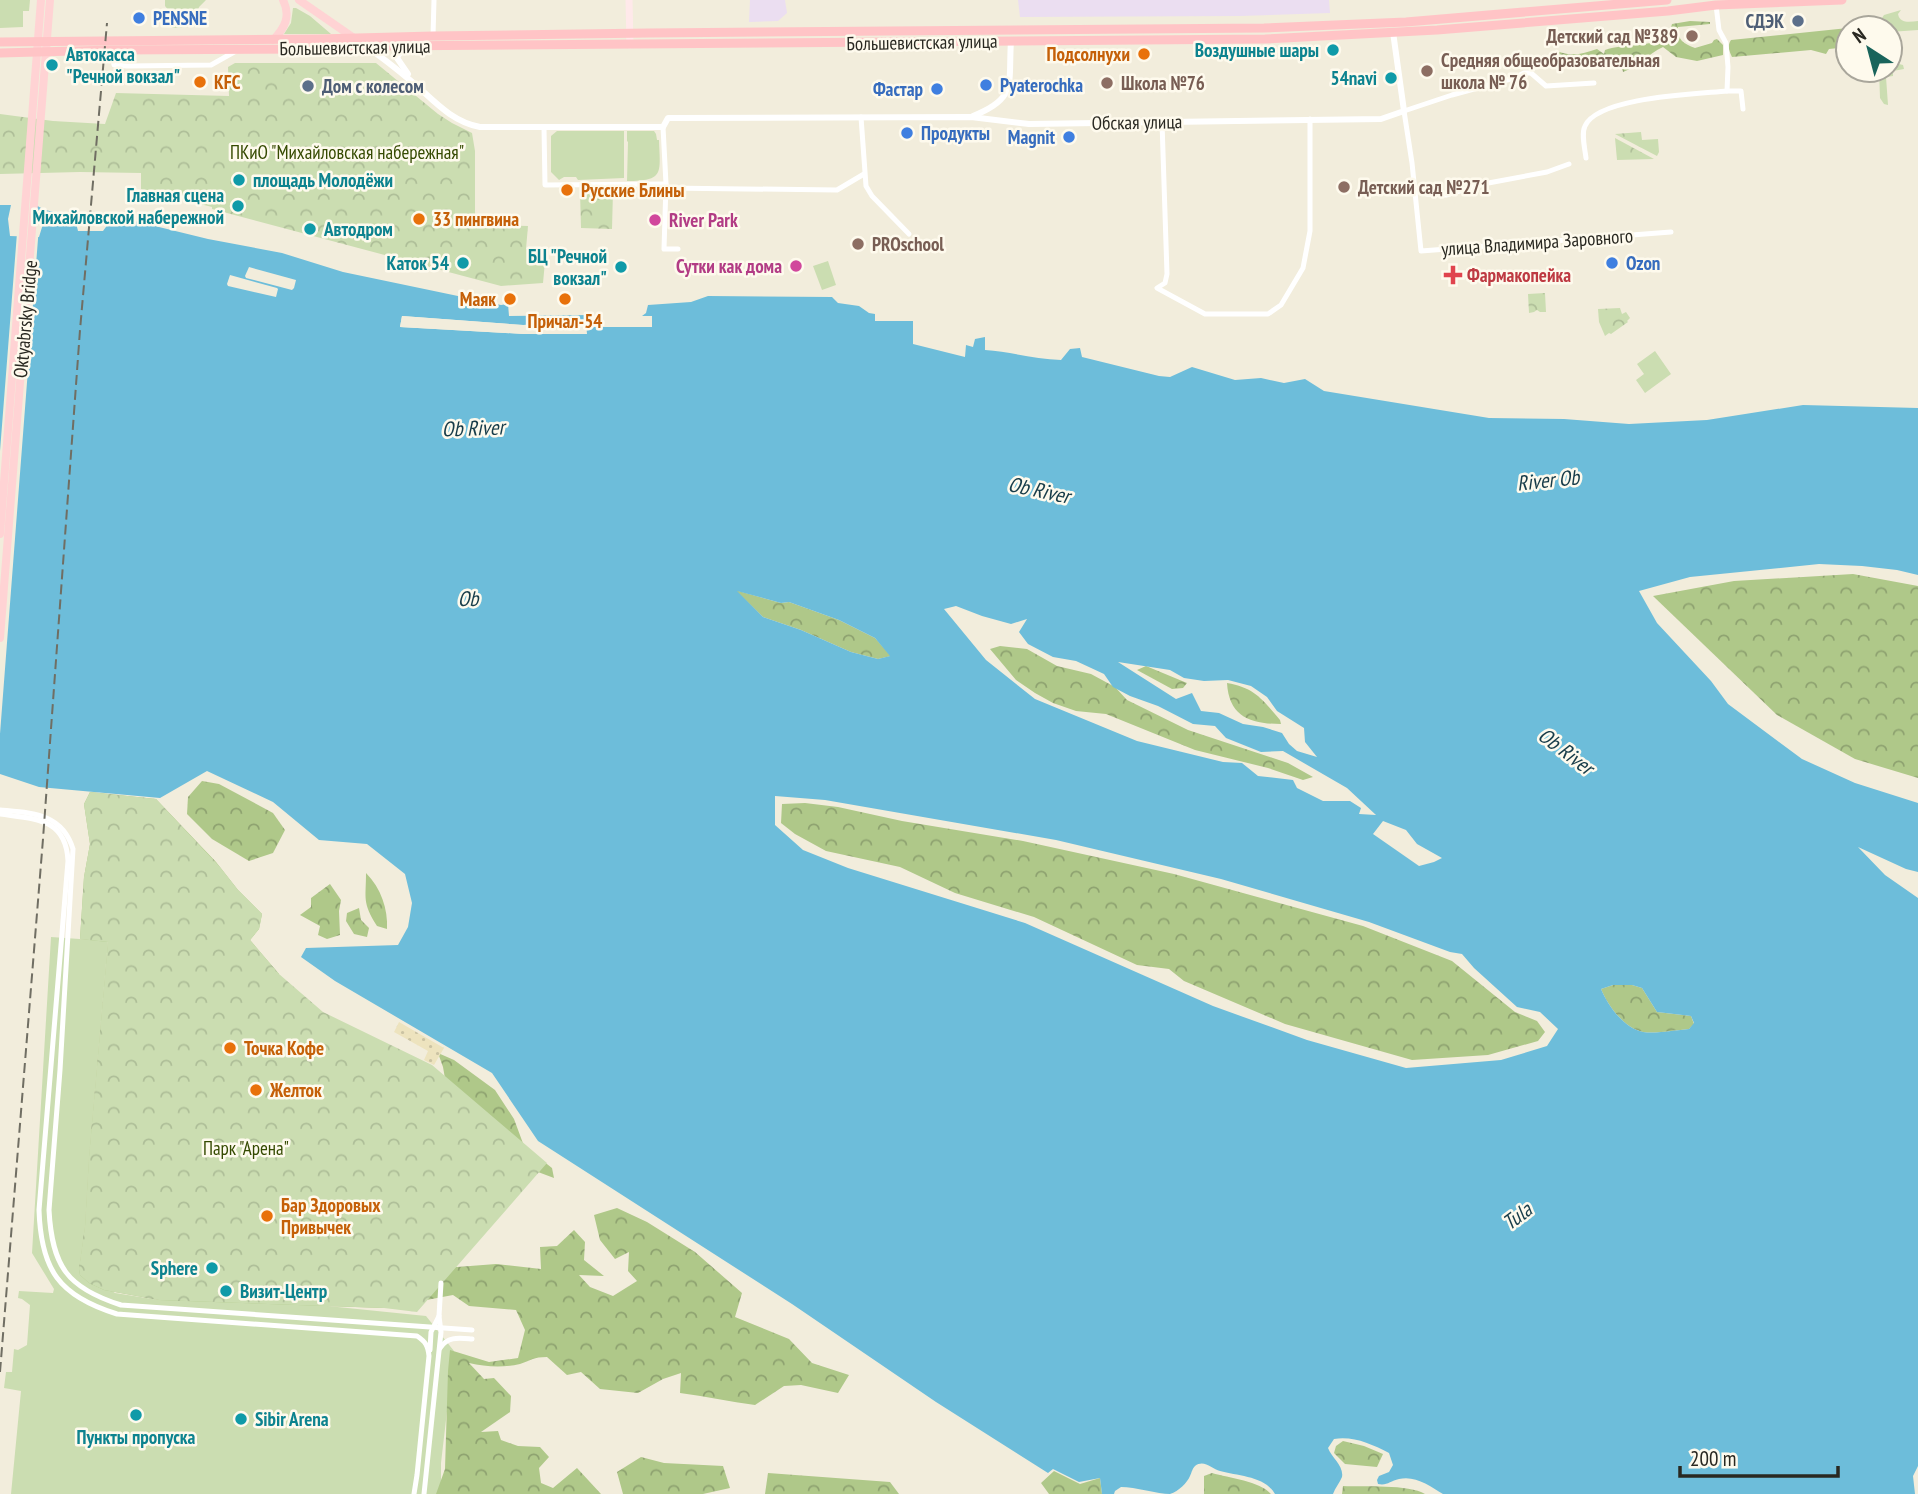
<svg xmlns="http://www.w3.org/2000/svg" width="1918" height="1494" font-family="'PT Sans Narrow',sans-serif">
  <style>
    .industrial { fill: #ebdef1 }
    .grass { fill: #cbddb1 }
    .forest { fill: url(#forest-crowns) }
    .sand { fill: url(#sand-dots) }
    .park { fill: url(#park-crowns) }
    .water { fill: #6dbdda; fill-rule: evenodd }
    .pier { fill: #f2eddc; fill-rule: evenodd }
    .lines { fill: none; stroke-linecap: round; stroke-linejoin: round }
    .minor { stroke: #fff; stroke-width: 5 }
    .tertiary { stroke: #fff; stroke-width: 6 }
    .secondary { stroke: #ffe9ea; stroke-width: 7 }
    .primary { stroke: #ffd3d4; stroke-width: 8 }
    .trunk { stroke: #ffc4c6; stroke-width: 9 }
    .rail { stroke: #706e63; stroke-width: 2; stroke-dasharray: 10 5; stroke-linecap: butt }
    .shop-dot { fill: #3f7fe0; stroke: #fefaed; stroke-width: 2.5 }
    .service-dot { fill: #5c6f8a; stroke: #fefaed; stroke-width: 2.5 }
    .education-dot { fill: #8d6e63; stroke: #fefaed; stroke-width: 2.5 }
    .culture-dot { fill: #0f9aa8; stroke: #fefaed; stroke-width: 2.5 }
    .food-dot { fill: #e8710a; stroke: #fefaed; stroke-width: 2.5 }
    .hotel-dot { fill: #d1479c; stroke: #fefaed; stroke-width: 2.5 }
    .health-dot { fill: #e0444e; stroke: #fefaed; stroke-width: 2.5 }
    .labels { text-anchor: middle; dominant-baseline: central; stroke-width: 5; stroke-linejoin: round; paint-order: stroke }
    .shop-label { font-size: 19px; font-weight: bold; fill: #366cbe; stroke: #fefaed; text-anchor: start }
    .service-label { font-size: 19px; font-weight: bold; fill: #4e5e75; stroke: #fefaed; text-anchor: end }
    .education-label { font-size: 19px; font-weight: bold; fill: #785e54; stroke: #fefaed; text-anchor: start }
    .street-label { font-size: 19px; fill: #292821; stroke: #fefaed }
    .culture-label { font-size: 19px; font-weight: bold; fill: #0d838f; stroke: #fefaed; text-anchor: end }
    .food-label { font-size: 19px; font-weight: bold; fill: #c56008; stroke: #fefaed; text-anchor: start }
    .park-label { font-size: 19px; fill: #354a01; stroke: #fefaed }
    .hotel-label { font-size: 19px; font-weight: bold; fill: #b23c85; stroke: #fefaed; text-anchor: start }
    .health-label { font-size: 19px; font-weight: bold; fill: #be3a42; stroke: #fefaed; text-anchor: start }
    .water-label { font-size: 21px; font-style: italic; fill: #173c49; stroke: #fefaed }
  </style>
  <defs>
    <pattern id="forest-crowns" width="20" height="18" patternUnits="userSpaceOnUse" patternTransform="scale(1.75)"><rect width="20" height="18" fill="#afc889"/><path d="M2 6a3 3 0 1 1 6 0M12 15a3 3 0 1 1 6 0" fill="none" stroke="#8ea270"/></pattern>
    <pattern id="sand-dots" width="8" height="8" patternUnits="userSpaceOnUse" patternTransform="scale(1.75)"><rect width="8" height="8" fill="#ede3be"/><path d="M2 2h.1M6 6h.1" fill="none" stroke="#cbc3a3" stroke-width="1.8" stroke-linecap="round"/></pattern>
    <pattern id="park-crowns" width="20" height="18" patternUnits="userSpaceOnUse" patternTransform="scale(1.75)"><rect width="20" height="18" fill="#cbddb1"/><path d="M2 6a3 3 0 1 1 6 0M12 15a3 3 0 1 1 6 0" fill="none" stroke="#aebe98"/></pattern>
  </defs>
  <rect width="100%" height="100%" fill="#f2eddc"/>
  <g class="industrial">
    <polygon points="750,0 785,0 787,13 778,21 749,22"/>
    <polygon points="1018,0 1329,0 1330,13 1240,16 1020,17"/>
  </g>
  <g class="grass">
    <polygon points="0,0 30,0 29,11 23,11 23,27 0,28"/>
    <polygon points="165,0 206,0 199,7 197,14 205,26 173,28 168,23 170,18 179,16 179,13 170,12 165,6"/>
    <polygon points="293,8 296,8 310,16 331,34 284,34 291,23"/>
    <path d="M1901 10 1898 14C1900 24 1910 22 1918 21V30L1890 32V28H1886L1882 18 1884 15Z"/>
    <polygon points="1899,64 1903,65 1904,69 1893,71 1893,76 1886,77 1888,105 1884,104 1880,98 1879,70 1890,70 1890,65"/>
    <polygon points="557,131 624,131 624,178 578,180 576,177 564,177 559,180 551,172 551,136"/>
    <path d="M627 131H654L656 134 657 140H659C660 173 665 181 627 181L628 142 627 141Z"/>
    <polygon points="828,261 836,285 822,290 813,266"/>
    <polygon points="1655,351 1671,374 1645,393 1636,380 1644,374 1637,364"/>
    <polygon points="51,937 108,941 89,1157 85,1226 79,1269 115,1293 159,1300 219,1295 426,1316 454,1351 441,1463 441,1494 11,1494 21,1391 4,1388 6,1372 12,1372 14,1349 18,1350 27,1345 30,1305 22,1299 18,1298 19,1291 53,1293 54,1289 32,1253"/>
  </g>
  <g class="forest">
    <path d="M1690 21 1710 22V24L1678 27C1677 40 1684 44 1695 48L1712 43 1714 40 1717 39 1723 45V55L1697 61 1676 57 1663 47C1648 54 1639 66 1623 72L1622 67 1625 63 1620 57 1576 64 1571 61 1555 67 1546 66 1557 59V51C1571 57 1583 54 1597 49L1604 54 1605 50C1624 42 1667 51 1672 24Z"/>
    <path d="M1848 28V47L1829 49 1826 54 1811 50 1732 57C1729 51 1727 46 1731 40Z"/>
    <polygon points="1853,574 1918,586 1918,778 1855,759 1777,715 1653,596 1734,581"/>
    <polygon points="735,590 781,603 789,602 839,620 875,638 891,656 878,659 851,652 801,630 763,617"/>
    <polygon points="1000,646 1027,649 1057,666 1091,674 1115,687 1127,700 1188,730 1288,763 1313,777 1303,780 1268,768 1195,750 1106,714 1076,711 1053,703 1035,693 1016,680 990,649"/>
    <polygon points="1146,666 1187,683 1183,688 1172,689 1137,670"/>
    <path d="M1227 683C1255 688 1262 699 1280 720L1281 724C1251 724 1229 717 1227 683Z"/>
    <polygon points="202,781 219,784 273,813 285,830 273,853 249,861 212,839 187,814 188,797"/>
    <path d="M90 792 156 799 216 862 238 890 262 914 259 929 250 940 279 974 252 979 447 1090 443 1067 438 1053 454 1060 495 1090 514 1119 524 1146 552 1168 554 1178 538 1172 381 1253 457 1267 496 1264 541 1269 540 1247 557 1246 574 1230 585 1242 584 1260 604 1276 579 1275 590 1287 613 1296 637 1281 628 1271 629 1252 615 1259 600 1240 594 1215 617 1208 647 1222 695 1252 742 1293 735 1317 789 1339 812 1363 849 1375 838 1393 801 1385 784 1386 755 1405C730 1402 705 1396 680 1393L681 1373 663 1379 638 1393 600 1389 581 1372 567 1375 547 1357C533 1357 532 1360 520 1364 503 1368 486 1367 469 1363L484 1379 494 1378 511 1396 510 1412 481 1432 498 1431 501 1440 518 1446 540 1447 549 1457 539 1468 541 1483 553 1488 577 1468 601 1494H436L445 1469 448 1371 450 1350 489 1362 518 1358 525 1330 516 1310 469 1306 453 1295 384 1308 159 1300 104 1290 89 1283 80 1275 79 1269 85 1226 89 1157 108 942 80 939 84 877 90 844 84 804Z"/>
    <polygon points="805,803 838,807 902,821 1023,841 1174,874 1363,926 1452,961 1515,1012 1537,1021 1545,1032 1538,1041 1488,1055 1412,1060 1285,1024 1184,981 1169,969 1137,965 1034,917 955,893 900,867 826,851 795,834 781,823 782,804"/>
    <path d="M366 873C381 888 388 909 387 929L377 926C362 902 366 899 366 873Z"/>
    <polygon points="330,884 341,900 339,911 340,935 327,939 318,935 320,926 300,915 311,907 311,898"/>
    <polygon points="359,908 361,920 369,928 367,937 354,934 346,921 347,913"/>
    <path d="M1613 985H1632L1642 988 1657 1012 1691 1016 1694 1024 1689 1029C1676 1030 1656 1034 1643 1032 1624 1028 1608 1006 1601 989Z"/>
    <polygon points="1343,1441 1364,1446 1383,1454 1377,1467 1345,1464 1334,1453 1336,1446"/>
    <polygon points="641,1457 664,1463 723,1466 730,1488 703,1494 623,1494 617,1472"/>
    <polygon points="1054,1471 1080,1484 1100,1478 1102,1494 1049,1494 1041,1483"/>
    <polygon points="768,1473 890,1482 899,1494 765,1494"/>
    <path d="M1212 1473C1229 1478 1260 1481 1271 1494H1204V1476Z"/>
    <path d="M1343 1486C1363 1487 1409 1484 1425 1494H1342Z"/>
  </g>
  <polygon class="sand" points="399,1022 444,1048 434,1065 424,1060 428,1051 394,1032"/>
  <g class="park">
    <polygon points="235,63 376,63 438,114 452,123 472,133 475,151 475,225 528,226 526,249 546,251 543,283 501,286 212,209 212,207 141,189 141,173 80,172 0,174 0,114 53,121 105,124 116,93 229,96 228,67"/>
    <polygon points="1641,132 1642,140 1658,139 1659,152 1657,156 1615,134"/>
    <polygon points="1615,138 1654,159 1617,160"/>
    <polygon points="580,191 613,191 612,229 581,228"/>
    <polygon points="1545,293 1546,312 1540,312 1537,310 1534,312 1529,313 1528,294"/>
    <polygon points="1620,308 1622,314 1626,312 1630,318 1627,321 1628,322 1611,334 1609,333 1605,336 1599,322 1598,309"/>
    <polygon points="90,792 156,799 220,867 238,890 262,914 259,929 250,940 279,974 323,1012 432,1065 547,1163 417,1312 384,1308 159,1300 104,1290 89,1283 80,1275 79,1269 85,1226 89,1157 108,942 80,939 84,877 90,844 84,804"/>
  </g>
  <path class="water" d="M0 205H11L8 219 10 236 39 237 43 224 37 215 36 205C49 214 59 211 74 215L78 231H103L114 216 208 239 282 253 343 272 501 305 508 304 509 316 591 315V327H652V316H642L646 313 648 305 691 302 708 296 832 297 838 303 859 306 869 313 875 314V321H913V344L965 357 966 345 973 347 975 339 985 337V350C1011 352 1036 359 1061 360L1070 349 1080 348 1082 357 1159 376 1170 377 1192 367 1235 380 1261 378 1284 383 1305 379 1324 391 1489 418 1564 419 1629 424 1707 420 1803 405 1918 408V575L1897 570 1862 566 1819 564 1690 577 1639 591 1657 623 1711 681 1728 704 1802 759 1855 783 1918 803V872L1906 869 1858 847 1885 875 1918 898V1466L1913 1476 1915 1494H1443C1430 1486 1415 1475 1399 1479 1390 1481 1387 1486 1378 1484L1377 1480 1379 1476 1389 1472 1393 1465 1389 1453C1371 1444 1354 1436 1334 1439L1328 1448C1332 1458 1344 1466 1342 1477 1340 1482 1335 1488 1333 1494H1275C1265 1476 1238 1476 1220 1471 1212 1469 1204 1459 1195 1466 1192 1469 1192 1472 1190 1476 1187 1483 1179 1491 1170 1494 1158 1494 1135 1487 1121 1487L1115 1491 1114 1494H1102L1100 1478 1079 1482 1053 1469 1048 1473 936 1402 792 1304 538 1141 492 1073 335 981 301 957 306 948 398 945 408 927 412 903 405 874 367 844 319 840 273 802 207 771 160 798 39 787 0 774ZM402 316 523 325 585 322 586 334H524L400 327ZM737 591 781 603 789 602 839 620 875 638 890 656 878 659 851 652 801 630 763 617ZM956 606 982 616 1011 624 1027 619 1019 632 1028 644 1053 657 1076 661 1104 674 1113 687 1130 696 1158 706 1193 724 1215 726 1226 738 1261 752 1283 751 1347 788 1376 815 1359 814 1361 808 1350 801H1323L1297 788 1293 780 1258 776 1242 763 1223 762 1137 741 1035 699 986 660 944 609ZM1118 662 1170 670 1184 678 1204 681 1228 680 1251 686 1267 697 1277 711 1304 728 1305 742 1317 757 1297 751 1289 744 1282 733 1263 727 1243 724 1219 713 1201 711 1192 693 1176 699ZM775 796 825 800 1056 840 1221 879 1369 922 1450 952 1462 954 1474 968 1517 1007 1540 1012 1558 1029 1547 1046 1501 1060 1406 1068 1307 1040 1213 1006 1025 923 848 868 803 850 775 825ZM1383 821 1406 830 1417 844 1442 858 1434 862 1419 866 1373 834ZM1613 985H1632L1642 988 1657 1012 1691 1016 1694 1023 1689 1029C1676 1030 1656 1034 1643 1032 1624 1028 1608 1006 1601 989Z"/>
  <g class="pier">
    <polygon points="39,226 0,734 0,451 17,233 37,233"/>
    <polygon points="249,267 296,280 294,288 292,290 246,278 245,276"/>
    <polygon points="230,275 277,288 278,289 276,297 228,286 227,284"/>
    <polygon points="642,312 642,316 652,316 652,327 591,327 591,315 594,314 594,324 649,323 649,319 639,318 639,314"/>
    <path d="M402 316 523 325 586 322 587 334H524L400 327ZM405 320 523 328 583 326V331L458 328 404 324Z"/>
  </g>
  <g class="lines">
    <g class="minor">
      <polyline points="433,36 434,0"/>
      <polyline points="112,50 114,65 127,66 211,65 236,51"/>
      <polyline points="1594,83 1546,86 1531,73 1524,73 1514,78 1452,95 1404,111 1412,163 1421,251 1671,232"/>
      <polyline points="1727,91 1741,91 1743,109"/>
      <polyline points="861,117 866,186 872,196 909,234"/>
      <polyline points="1162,122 1167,274 1165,283 1157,288 1205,314 1268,314 1281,305 1303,268 1310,231 1310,119"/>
      <polyline points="663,127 666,184 664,249 678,249"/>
      <polyline points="544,128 545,185 666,184"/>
      <path d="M1586 158C1585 149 1581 134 1585 126 1598 97 1697 94 1727 91L1728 67 1726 43 1719 30 1716 5"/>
      <polyline points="666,188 837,190 864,174"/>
      <polyline points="1415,190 1426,194 1446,195 1483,184 1547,172 1569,164"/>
      <path d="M0 810C32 813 62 813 73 849L60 1070 49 1210C52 1266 67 1288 121 1305L472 1330"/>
      <path d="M0 814C35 819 66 818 68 861L39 1210C41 1270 59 1296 117 1314L417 1336C426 1342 428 1346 429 1356L417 1475 414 1494"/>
      <path d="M440 1348C448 1336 459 1338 472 1339"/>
      <polyline points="430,1350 431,1332 439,1316"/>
      <polyline points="424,1494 441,1332 439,1316 441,1283"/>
    </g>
    <g class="tertiary">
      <path d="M368 48C385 59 400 72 416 85 436 103 453 122 480 127H663L668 118 971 117 1029 124 1381 119 1404 111 1393 32"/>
      <polyline points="408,74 397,58 399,54 410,46"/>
      <path d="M973 116C1018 98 1008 84 1011 41"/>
    </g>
    <polyline class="secondary" points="629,0 630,45"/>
    <g class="primary">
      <polyline points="299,0 367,47"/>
      <path d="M273 40C285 28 291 16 283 0"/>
      <polyline points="0,534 41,0"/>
      <polyline points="0,638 50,0"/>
    </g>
    <g class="trunk">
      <polyline points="0,42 319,39 433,36 649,33 1264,28 1406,22 1667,0"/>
      <polyline points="0,53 112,50 320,49 381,46 1265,39 1437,30 1668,11 1716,5 1842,0"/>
    </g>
    <polyline class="rail" points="0,1372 43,839 80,330 107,23"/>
  </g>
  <g class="shop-dot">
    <circle cx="139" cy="18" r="7"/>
    <circle cx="986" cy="85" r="7"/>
    <circle cx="937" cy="89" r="7"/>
    <circle cx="907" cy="133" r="7"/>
    <circle cx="1069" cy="137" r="7"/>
    <circle cx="1612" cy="263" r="7"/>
  </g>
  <g class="service-dot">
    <circle cx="1798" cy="21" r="7"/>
    <circle cx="308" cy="86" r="7"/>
  </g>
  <g class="education-dot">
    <circle cx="1692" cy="36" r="7"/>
    <circle cx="1427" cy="71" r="7"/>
    <circle cx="1107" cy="83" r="7"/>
    <circle cx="1344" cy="187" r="7"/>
    <circle cx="858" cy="244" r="7"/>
  </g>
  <g class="culture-dot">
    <circle cx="1333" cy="50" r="7"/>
    <circle cx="52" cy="65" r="7"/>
    <circle cx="1391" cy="78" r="7"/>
    <circle cx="239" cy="180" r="7"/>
    <circle cx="238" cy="206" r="7"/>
    <circle cx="310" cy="229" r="7"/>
    <circle cx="463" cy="263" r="7"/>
    <circle cx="621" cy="267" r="7"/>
    <circle cx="212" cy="1268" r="7"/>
    <circle cx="226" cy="1291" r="7"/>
    <circle cx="136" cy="1415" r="7"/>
    <circle cx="241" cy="1419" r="7"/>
  </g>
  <g class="food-dot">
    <circle cx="1144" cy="54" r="7"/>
    <circle cx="200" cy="82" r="7"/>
    <circle cx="567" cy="190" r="7"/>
    <circle cx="419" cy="219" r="7"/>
    <circle cx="510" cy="299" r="7"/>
    <circle cx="565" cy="299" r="7"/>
    <circle cx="230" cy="1048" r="7"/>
    <circle cx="256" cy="1090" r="7"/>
    <circle cx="267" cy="1216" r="7"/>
  </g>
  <g class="hotel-dot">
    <circle cx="655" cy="220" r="7"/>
    <circle cx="796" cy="266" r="7"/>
  </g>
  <path class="health-dot" d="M1449.5 264.5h7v7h7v7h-7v7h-7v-7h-7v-7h7z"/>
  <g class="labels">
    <g class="shop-label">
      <text x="153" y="18">PENSNE</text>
      <text x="1000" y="85">Pyaterochka</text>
      <text x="923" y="89" text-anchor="end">Фастар</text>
      <text x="921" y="133">Продукты</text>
      <text x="1055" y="137" text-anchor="end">Magnit</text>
      <text x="1626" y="263">Ozon</text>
    </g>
    <g class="service-label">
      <text x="1784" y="21">СДЭК</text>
      <text x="322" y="86" text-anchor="start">Дом с колесом</text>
    </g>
    <g class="education-label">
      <text x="1678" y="36" text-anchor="end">Детский сад №389</text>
      <text x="1441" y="60">Средняя общеобразовательная<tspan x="1441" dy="22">школа № 76</tspan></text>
      <text x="1121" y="83">Школа №76</text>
      <text x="1358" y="187">Детский сад №271</text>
      <text x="872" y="244">PROschool</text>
    </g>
    <g class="street-label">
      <text transform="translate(922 42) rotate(-1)">Большевистская улица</text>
      <text transform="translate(355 47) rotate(-1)">Большевистская улица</text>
      <text transform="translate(1137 122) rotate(-1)">Обская улица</text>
      <text transform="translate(1537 242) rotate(-4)">улица Владимира Заровного</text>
      <text transform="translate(25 319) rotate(-85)">Oktyabrsky Bridge</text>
    </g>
    <g class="culture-label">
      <text x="1319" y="50">Воздушные шары</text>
      <text x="66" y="54" text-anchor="start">Автокасса<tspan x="66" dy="22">"Речной вокзал"</tspan></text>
      <text x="1377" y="78">54navi</text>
      <text x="253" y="180" text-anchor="start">площадь Молодёжи</text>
      <text x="224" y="195">Главная сцена<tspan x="224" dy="22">Михайловской набережной</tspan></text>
      <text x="324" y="229" text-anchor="start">Автодром</text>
      <text x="607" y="256">БЦ "Речной<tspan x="607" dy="22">вокзал"</tspan></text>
      <text x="449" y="263">Каток 54</text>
      <text x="198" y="1268">Sphere</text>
      <text x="240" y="1291" text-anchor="start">Визит-Центр</text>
      <text x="255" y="1419" text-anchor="start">Sibir Arena</text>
      <text x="136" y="1437" text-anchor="middle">Пункты пропуска</text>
    </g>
    <g class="food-label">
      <text x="1130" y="54" text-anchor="end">Подсолнухи</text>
      <text x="214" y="82">KFC</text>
      <text x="581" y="190">Русские Блины</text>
      <text x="433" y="219">33 пингвина</text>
      <text x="496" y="299" text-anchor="end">Маяк</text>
      <text x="565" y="321" text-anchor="middle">Причал-54</text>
      <text x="244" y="1048">Точка Кофе</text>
      <text x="270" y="1090">Желток</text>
      <text x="281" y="1205">Бар Здоровых<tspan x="281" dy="22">Привычек</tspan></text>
    </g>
    <g class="park-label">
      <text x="347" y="152">ПКиО "Михайловская набережная"</text>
      <text x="246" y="1148">Парк "Арена"</text>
    </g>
    <g class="hotel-label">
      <text x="669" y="220">River Park</text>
      <text x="782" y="266" text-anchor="end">Сутки как дома</text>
    </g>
    <g class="health-label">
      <text x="1467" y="275">Фармакопейка</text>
    </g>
    <g class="water-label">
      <text transform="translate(473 428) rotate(-2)">Ob River</text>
      <text transform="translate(1548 480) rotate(-6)">River Ob</text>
      <text transform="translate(1039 490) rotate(12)">Ob River</text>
      <text x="468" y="598">Ob</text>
      <text transform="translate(1566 751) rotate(37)">Ob River</text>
      <text transform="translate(1517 1216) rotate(-37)">Tula</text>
    </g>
  </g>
  <g transform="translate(1869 49) rotate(324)"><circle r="33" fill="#fefaed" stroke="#a9a69b" stroke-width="2"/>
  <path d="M0-5L12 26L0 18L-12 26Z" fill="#19645b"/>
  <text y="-10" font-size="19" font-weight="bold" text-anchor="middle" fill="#292821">N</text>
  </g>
  <path d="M1680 1466v10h158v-10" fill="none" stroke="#292821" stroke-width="3.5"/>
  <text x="1690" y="1466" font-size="21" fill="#292821" stroke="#fefaed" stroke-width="5" paint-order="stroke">200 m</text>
</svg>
